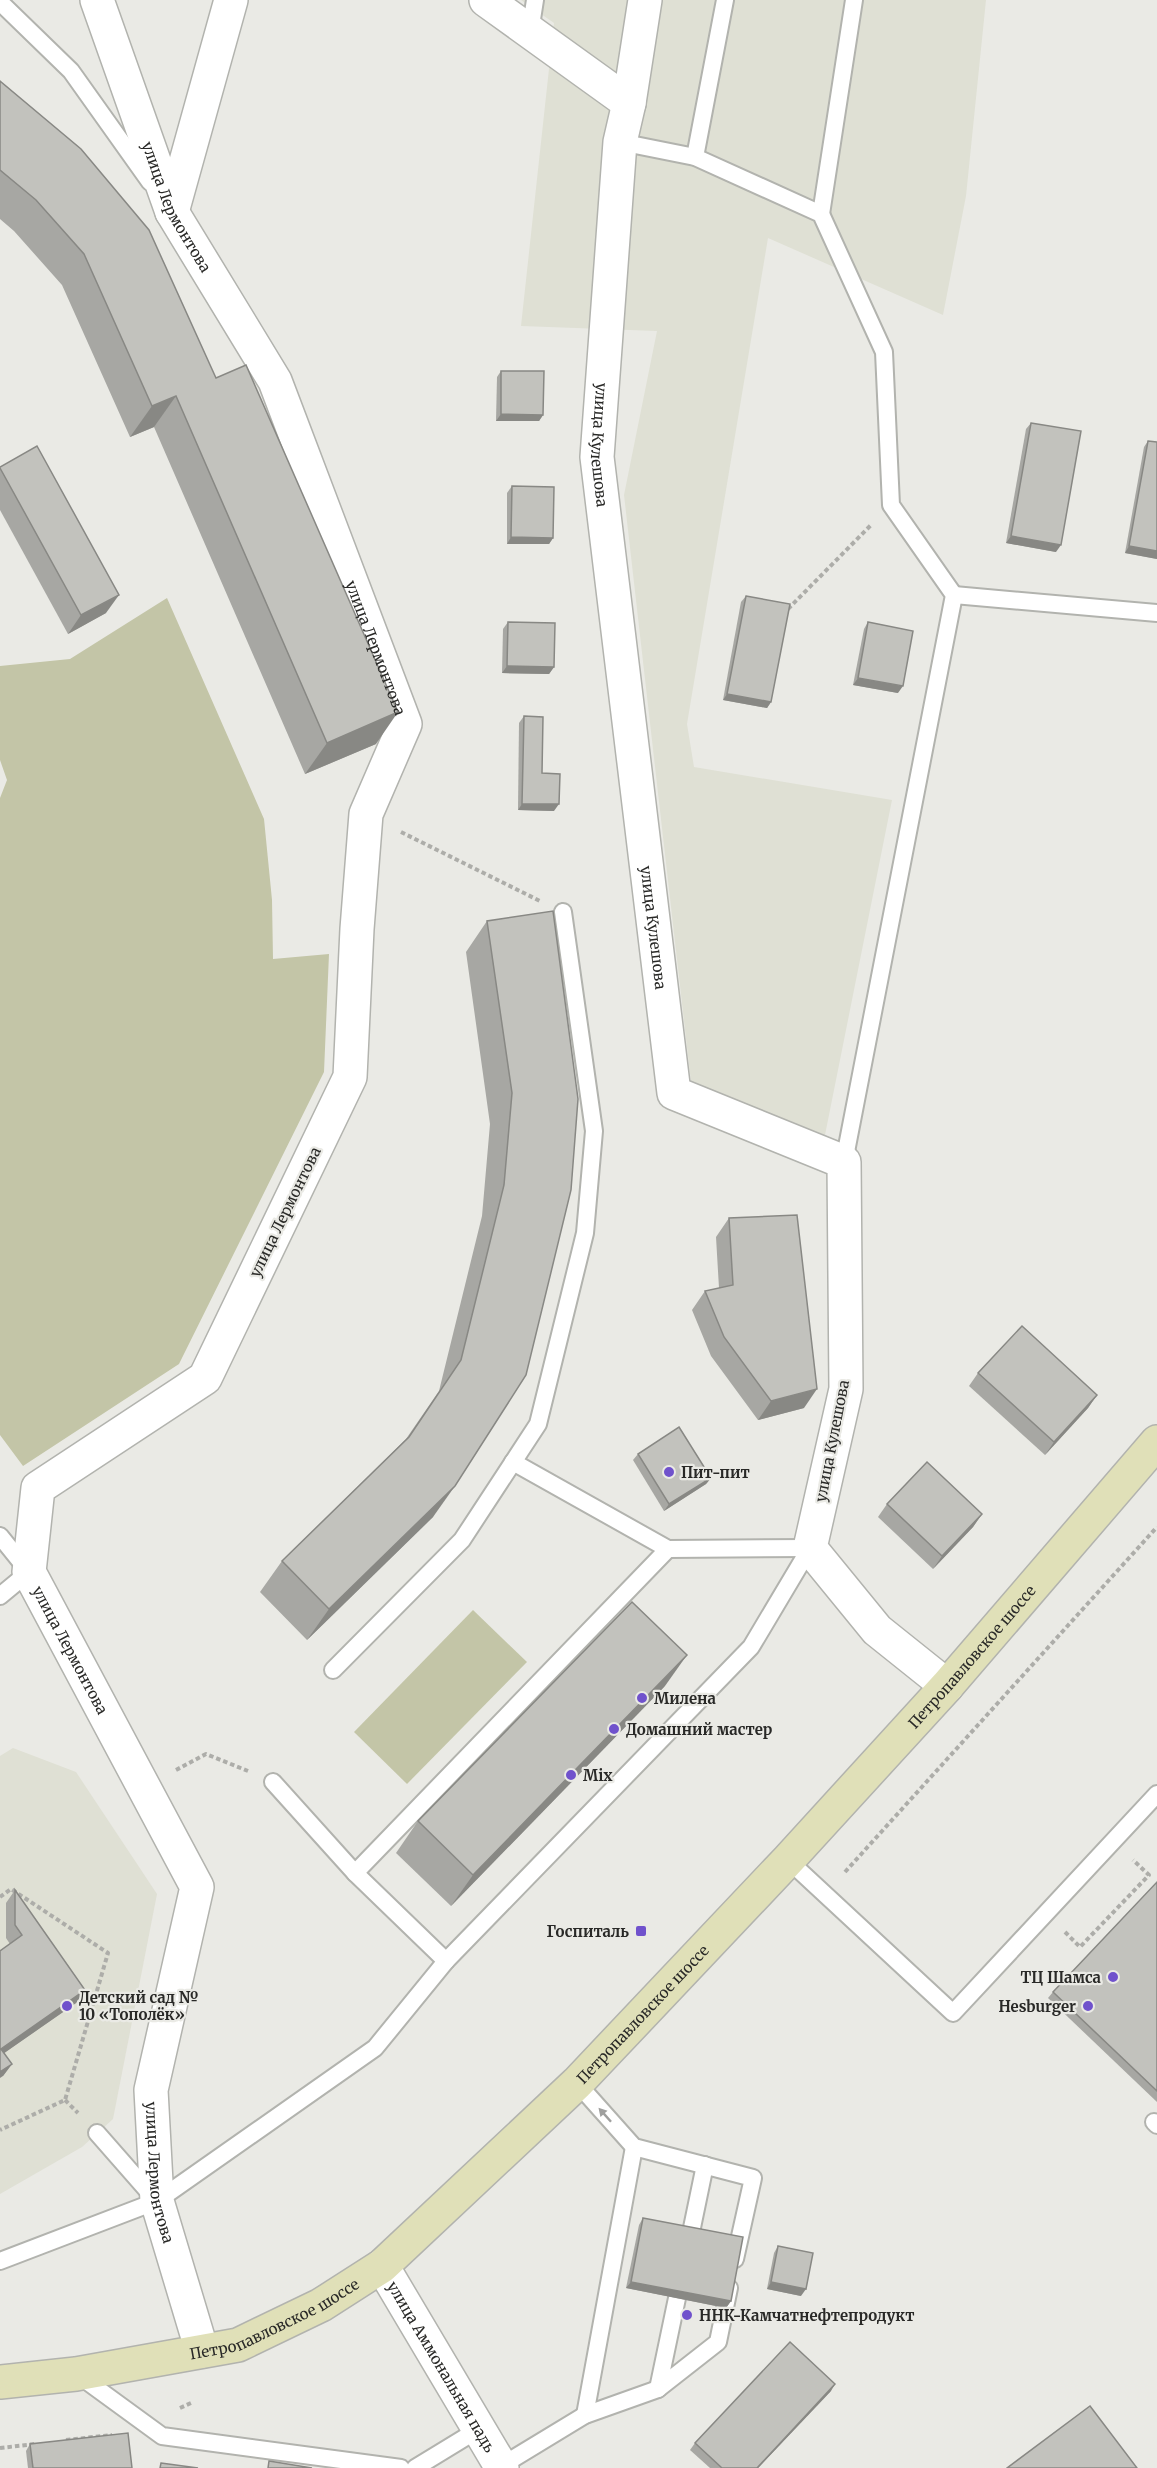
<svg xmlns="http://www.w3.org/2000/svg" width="1157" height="2468" font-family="Merriweather,serif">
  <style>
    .built { fill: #dfe0d4 }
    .green { fill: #c3c5a7 }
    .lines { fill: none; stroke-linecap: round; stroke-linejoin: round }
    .service-casing { stroke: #b2b3ae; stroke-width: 20 }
    .minor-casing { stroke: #b2b3ae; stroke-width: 36 }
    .secondary-casing { stroke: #b2b3ae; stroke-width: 36 }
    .path { stroke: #adada9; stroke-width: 4; stroke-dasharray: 4.5 3; stroke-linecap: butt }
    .service { stroke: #fff; stroke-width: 16 }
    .minor { stroke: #fff; stroke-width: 33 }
    .secondary { stroke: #e0e0b8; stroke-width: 33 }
    .wall { fill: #a7a7a3 }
    .shaded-wall { fill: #888884 }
    .building { fill: #c2c2bd; stroke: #888884; stroke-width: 1.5 }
    .oneway { fill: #9f9f9e }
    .poi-dot { fill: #7052cc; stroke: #eaeae5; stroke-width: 2 }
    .labels { text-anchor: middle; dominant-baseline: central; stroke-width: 4.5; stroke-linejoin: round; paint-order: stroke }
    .street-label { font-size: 15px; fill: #292927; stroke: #eaeae5 }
    .poi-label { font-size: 15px; font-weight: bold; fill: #292927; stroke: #eaeae5; text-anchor: start }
  </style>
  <rect width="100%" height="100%" fill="#eaeae5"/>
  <g class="built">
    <polygon points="521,0 986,0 966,196 943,315 768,238 687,724 694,767 892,800 825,1135 691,1082 624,495 657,331 521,326 554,23"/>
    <polygon points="13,1748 76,1772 157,1894 113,2119 82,2147 0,2194 0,1756"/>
  </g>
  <g class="green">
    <polygon points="167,598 264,819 272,900 273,959 329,954 324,1072 179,1364 23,1466 0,1435 0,798 7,780 0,760 0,666 70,659"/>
    <polygon points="473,1610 527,1662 407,1784 354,1732"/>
  </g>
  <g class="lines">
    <defs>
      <g id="service">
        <polyline points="0,2 71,71 150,182"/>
        <polyline points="530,32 535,0"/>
        <polyline points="620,142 695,157 821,214 884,352 891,505 954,595 844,1162"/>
        <polyline points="695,157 725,0"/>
        <polyline points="821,214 854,0"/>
        <polyline points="954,595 1157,613"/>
        <polyline points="513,1462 668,1549"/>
        <polyline points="0,1536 29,1572 0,1596"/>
        <polyline points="333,1670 462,1540 538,1424 585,1233 594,1131 563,912"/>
        <polyline points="273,1782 355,1873 446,1961 751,1647 810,1548"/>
        <polyline points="788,1860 953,2013 1157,1794"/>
        <polyline points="355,1873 668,1549 810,1548"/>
        <polyline points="577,2083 634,2147 753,2178 735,2259"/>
        <polyline points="1154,2122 1157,2125"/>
        <polyline points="97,2133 154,2198"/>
        <polyline points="688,2247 705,2165"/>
        <polyline points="0,2261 157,2201 375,2048 446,1961"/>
        <polyline points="77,2374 162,2436 401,2468"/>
        <polyline points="658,2389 681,2279"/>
        <polyline points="585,2415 634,2147"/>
        <polyline points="501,2466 585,2415 658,2389 718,2342 729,2288"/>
        <polyline points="415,2468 479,2429"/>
      </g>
      <g id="minor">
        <path id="s1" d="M97 0 172 212 275 381 405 724 366 814 357 929 350 1077 205 1378 38 1488 29 1572 197 1887 151 2090 157 2201 202 2351"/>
        <polyline points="486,0 629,103"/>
        <path id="s2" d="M645 0 629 103 620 142 597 457 674 1093 844 1162 846 1389 810 1548 877 1630 947 1686"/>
        <polyline points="172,212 231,0"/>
        <path id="s3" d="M382 2266 502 2468"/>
      </g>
      <g id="secondary">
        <path id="s4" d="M0 2382 76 2374 238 2345 321 2305 382 2266 577 2083 788 1860 947 1686 1157 1442"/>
      </g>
    </defs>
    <use href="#service" class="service-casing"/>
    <use href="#minor" class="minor-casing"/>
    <use href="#secondary" class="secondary-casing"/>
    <g class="path">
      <polyline points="788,609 871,525"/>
      <polyline points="401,832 540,901"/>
      <polyline points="176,1770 206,1754 248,1771"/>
      <polyline points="845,1872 1157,1527"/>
      <polyline points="0,1897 11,1889 108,1953 65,2100 0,2130"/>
      <polyline points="1065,1932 1080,1947 1149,1875 1133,1860"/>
      <polyline points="65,2100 78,2113"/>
      <polyline points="180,2408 191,2403"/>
      <polyline points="66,2440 112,2435"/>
      <polyline points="0,2448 35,2444"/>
    </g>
    <use href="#service" class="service"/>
    <use href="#minor" class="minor"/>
    <use href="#secondary" class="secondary"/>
  </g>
  <g class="wall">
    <polygon points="0,81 376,744 305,774 154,427 130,437 62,285 14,231 0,219"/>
    <polygon points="501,371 543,415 539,421 496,421 497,377"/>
    <polygon points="1031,423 1056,552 1006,543 1026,429"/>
    <polygon points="1148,441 1157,559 1125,553 1144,447"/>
    <polygon points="0,467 106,613 68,634 0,510"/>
    <polygon points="512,486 553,538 549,544 507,544 507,493"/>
    <polygon points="746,596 771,702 767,708 723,700 741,602"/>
    <polygon points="508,622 554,667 549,674 502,673 503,629"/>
    <polygon points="868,622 898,693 853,685 864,629"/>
    <polygon points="524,716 554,811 518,810 519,723"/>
    <polygon points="487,921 578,1099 433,1517 307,1640 260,1592 282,1561 406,1439 439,1391 482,1216 490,1124 466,952"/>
    <polygon points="729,1218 804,1408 758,1420 711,1356 692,1310 705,1291 719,1288 716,1237"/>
    <polygon points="978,1373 1097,1395 1088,1408 1045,1455 969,1386"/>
    <polygon points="638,1454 711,1478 706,1484 664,1511 633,1460"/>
    <polygon points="887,1504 982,1514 973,1527 933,1569 878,1517"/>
    <polygon points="665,1686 451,1906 396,1853 418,1821"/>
    <polygon points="1157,1882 1157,2102 1048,1998 1053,1992"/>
    <polygon points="15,1890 85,1990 76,2003 4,2053 12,2064 3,2076 10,1944 6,1938 6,1903"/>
    <polygon points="643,2218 731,2301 726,2308 626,2288 639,2225"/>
    <polygon points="778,2246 801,2296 767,2289 774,2253"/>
    <polygon points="831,2391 758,2468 710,2468 690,2450 695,2443"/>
    <polygon points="30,2444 132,2468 28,2468 26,2451"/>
  </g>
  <g class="shaded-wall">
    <polygon points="176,396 154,427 130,437 152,406"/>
    <polygon points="501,414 543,415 539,421 496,421"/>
    <polygon points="1011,536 1061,545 1056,552 1006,543"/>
    <polygon points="511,537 553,538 549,544 507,544"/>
    <polygon points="1129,546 1157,551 1157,559 1125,553"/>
    <polygon points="119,595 106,613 68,634 81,615"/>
    <polygon points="507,666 554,667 549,674 502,673"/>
    <polygon points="858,678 903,686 898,693 853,685"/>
    <polygon points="727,694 771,702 767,708 723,700"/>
    <polygon points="398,712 376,744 305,774 327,743"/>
    <polygon points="522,804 559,804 554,811 518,810"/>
    <polygon points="817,1389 804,1408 758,1420 771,1401"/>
    <polygon points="1097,1395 1088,1408 1045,1455 1054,1442"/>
    <polygon points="711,1478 706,1484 664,1511 669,1504"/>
    <polygon points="455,1486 433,1517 307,1640 329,1609"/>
    <polygon points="982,1514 973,1527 933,1569 942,1556"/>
    <polygon points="687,1655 665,1686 451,1906 473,1875"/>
    <polygon points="85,1990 76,2003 0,2056 1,2049"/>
    <polygon points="12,2064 3,2076 0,2078 0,2072"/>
    <polygon points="631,2282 731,2301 726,2308 626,2288"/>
    <polygon points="771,2282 806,2289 801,2296 767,2289"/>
    <polygon points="835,2384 831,2391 758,2468 757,2468"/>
  </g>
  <g class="building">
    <polygon points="0,81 81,149 149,230 216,378 246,365 398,712 327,743 176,396 152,406 84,254 36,200 0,170"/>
    <polygon points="501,371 544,371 543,415 501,414"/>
    <polygon points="1031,423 1081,431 1061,545 1011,536"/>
    <polygon points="1148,441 1157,442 1157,551 1129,546"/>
    <polygon points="37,446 119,595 81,615 0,468 0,467"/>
    <polygon points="512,486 554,487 553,538 511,537"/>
    <polygon points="746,596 790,604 771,702 727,694"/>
    <polygon points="508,622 555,623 554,667 507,666"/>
    <polygon points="868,622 913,631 903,686 858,678"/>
    <polygon points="524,716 543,717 542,773 560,774 559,804 522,804"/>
    <polygon points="553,911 578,1099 571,1190 526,1375 455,1486 329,1609 282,1561 409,1437 461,1360 504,1185 512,1093 487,921"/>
    <polygon points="797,1215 817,1389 771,1401 724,1337 705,1291 733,1285 729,1218"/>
    <polygon points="1022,1326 1097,1395 1054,1442 978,1373"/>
    <polygon points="679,1427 711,1478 669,1504 638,1454"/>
    <polygon points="927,1462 982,1514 942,1556 887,1504"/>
    <polygon points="632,1602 687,1655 473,1875 418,1821"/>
    <polygon points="1157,1882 1157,2091 1053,1992"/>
    <polygon points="15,1890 85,1990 1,2049 12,2064 0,2072 0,1951 22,1935 15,1925"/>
    <polygon points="643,2218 743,2237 731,2301 631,2282"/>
    <polygon points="778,2246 813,2253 806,2289 771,2282"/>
    <polygon points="790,2342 835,2384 757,2468 722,2468 695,2443"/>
    <polygon points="1090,2406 1137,2468 1007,2468"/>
    <polygon points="128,2433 132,2468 33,2468 30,2444"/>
    <polygon points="269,2461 312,2468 268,2468"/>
    <polygon points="161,2463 198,2468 160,2468"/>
  </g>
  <defs><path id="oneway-solid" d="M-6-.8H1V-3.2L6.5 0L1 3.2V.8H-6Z" transform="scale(1.5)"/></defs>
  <use class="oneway" href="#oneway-solid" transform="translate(605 2115) rotate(-132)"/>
  <g class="poi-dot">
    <circle cx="669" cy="1472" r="6"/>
    <circle cx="642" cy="1698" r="6"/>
    <circle cx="614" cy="1729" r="6"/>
    <circle cx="571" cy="1775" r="6"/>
    <rect x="635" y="1925" width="12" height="12" rx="3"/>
    <circle cx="1113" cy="1977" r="6"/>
    <circle cx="67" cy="2006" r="6"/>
    <circle cx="1088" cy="2006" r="6"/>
    <circle cx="687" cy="2315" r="6"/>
  </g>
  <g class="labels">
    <g class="street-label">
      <text stroke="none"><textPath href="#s1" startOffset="222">улица Лермонтова</textPath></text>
      <text stroke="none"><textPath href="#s2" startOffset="448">улица Кулешова</textPath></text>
      <text stroke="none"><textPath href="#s1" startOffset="708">улица Лермонтова</textPath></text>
      <text stroke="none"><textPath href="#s2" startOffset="934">улица Кулешова</textPath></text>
      <text transform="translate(285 1212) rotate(-64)">улица Лермонтова</text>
      <text transform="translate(832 1441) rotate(-79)">улица Кулешова</text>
      <text stroke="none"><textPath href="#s1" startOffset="1858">улица Лермонтова</textPath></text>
      <text stroke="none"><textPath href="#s4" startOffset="1254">Петропавловское шоссе</textPath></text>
      <text stroke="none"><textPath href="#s4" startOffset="768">Петропавловское шоссе</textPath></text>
      <text stroke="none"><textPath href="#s1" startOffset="2418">улица Лермонтова</textPath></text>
      <text stroke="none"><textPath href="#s4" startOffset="284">Петропавловское шоссе</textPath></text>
      <text stroke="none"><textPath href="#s3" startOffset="117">улица Аммональная падь</textPath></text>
    </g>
    <g class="poi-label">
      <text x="681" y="1472">Пит-пит</text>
      <text x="654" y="1698">Милена</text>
      <text x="626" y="1729">Домашний мастер</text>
      <text x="583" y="1775">Mix</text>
      <text x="629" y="1931" text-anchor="end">Госпиталь</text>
      <text x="1101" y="1977" text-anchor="end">ТЦ Шамса</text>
      <text x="79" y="1997">Детский сад №<tspan x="79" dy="17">10 «Тополёк»</tspan></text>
      <text x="1076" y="2006" text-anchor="end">Hesburger</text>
      <text x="699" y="2315">ННК-Камчатнефтепродукт</text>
    </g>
  </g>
</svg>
